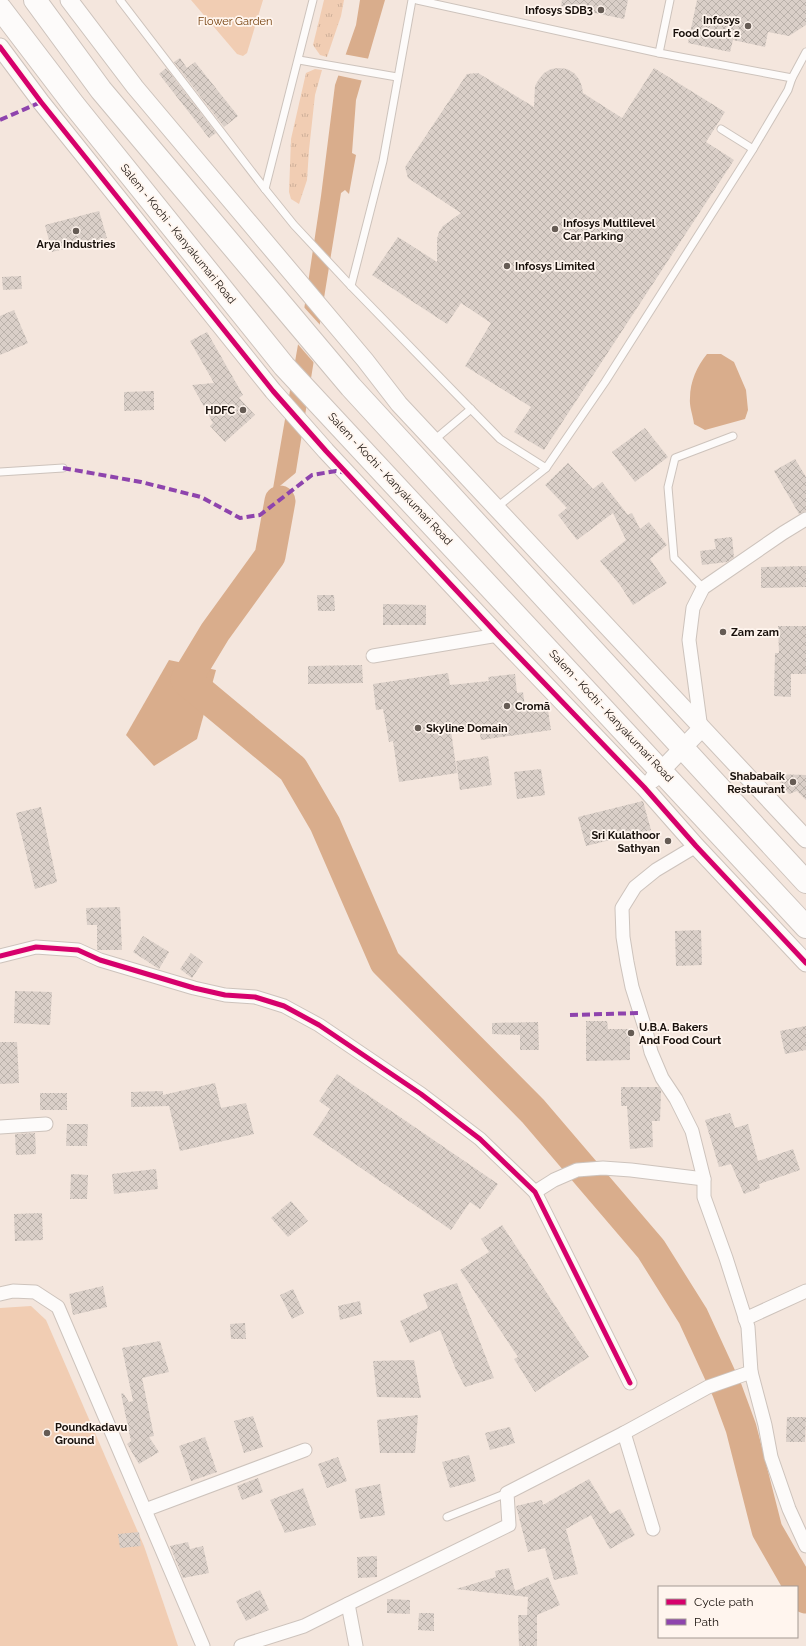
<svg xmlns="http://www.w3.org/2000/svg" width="806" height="1646" font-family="Raleway,sans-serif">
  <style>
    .grass { fill: url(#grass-tufts) }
    .garden { fill: #f1cdb3 }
    .water { fill: #d9ad8c }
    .pier { fill: #f4e6dd }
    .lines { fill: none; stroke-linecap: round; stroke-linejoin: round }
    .river { stroke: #d9ad8c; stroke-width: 31 }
    .building { fill: url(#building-cross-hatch) }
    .service-casing { stroke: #cdc3bc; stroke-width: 9 }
    .minor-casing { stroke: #cdc3bc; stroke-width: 15 }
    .tertiary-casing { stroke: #cdc3bc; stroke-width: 19 }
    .trunk-casing { stroke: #cdc3bc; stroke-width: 24 }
    .service { stroke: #fdfbfa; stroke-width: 7 }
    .minor { stroke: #fdfbfa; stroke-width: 13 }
    .tertiary { stroke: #fdfbfa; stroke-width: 17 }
    .trunk { stroke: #fdfbfa; stroke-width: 22 }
    .quiet { stroke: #8e44ad; stroke-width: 4; stroke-dasharray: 8 4; stroke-linecap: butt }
    .cycleway-casing { stroke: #fff5ee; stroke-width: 8 }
    .cycleway { stroke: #d6006c; stroke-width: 5 }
    .poi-dot { fill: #655b54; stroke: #fff5ee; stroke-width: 1.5 }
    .labels { text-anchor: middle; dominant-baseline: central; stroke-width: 3.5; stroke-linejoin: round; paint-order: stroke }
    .poi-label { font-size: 11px; font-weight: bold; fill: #18100b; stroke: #fff5ee; text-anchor: start }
    .park-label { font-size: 11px; fill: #733e09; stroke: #fff5ee }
    .street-label { font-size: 11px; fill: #18100b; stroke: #fff5ee }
  </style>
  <defs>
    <pattern id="grass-tufts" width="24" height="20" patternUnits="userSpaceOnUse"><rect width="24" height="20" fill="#f1cdb3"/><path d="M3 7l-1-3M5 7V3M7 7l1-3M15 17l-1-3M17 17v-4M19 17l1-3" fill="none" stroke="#ceaf99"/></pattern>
    <pattern id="building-cross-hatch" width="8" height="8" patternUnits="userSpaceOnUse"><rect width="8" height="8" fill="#dacfc8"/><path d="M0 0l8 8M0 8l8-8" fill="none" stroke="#bab1aa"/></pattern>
  </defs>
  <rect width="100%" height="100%" fill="#f4e6dd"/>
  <g class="grass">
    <polygon points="324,0 344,0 341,16 327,57 320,55 313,45"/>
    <polygon points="315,69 322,70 315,95 309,150 307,180 299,204 291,199 289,192 291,139 306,73"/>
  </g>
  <g class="garden">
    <polygon points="191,0 263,0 247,53 243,56 237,54"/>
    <polygon points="31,1306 46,1320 144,1546 178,1646 0,1646 0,1308"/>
  </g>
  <g class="water">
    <polygon points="360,0 385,0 356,100 352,153 356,155 349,194 345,190 341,193 285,539 263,546 304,310 321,196 335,85 356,25"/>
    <path d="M707 354H721L734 362 746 390 748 410 745 419 705 430 694 424C693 416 689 406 690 398 690 382 697 366 707 354Z"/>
    <polygon points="169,660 216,670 197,739 154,766 126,735"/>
  </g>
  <g class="pier">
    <polygon points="343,54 370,59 364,81 336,75"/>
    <polygon points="302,305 321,326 315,364 296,342"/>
    <polygon points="298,471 292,503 264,526 269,495"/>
  </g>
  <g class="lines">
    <polyline class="river" points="280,501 270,556 215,632 186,680 293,769 325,824 385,962 533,1111 651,1249 693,1316 727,1390 741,1428 767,1530 806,1598"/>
  </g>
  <g class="building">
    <polygon points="562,0 628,0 624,19 561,6"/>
    <polygon points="697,0 806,0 806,25 789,36 768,32 765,47 733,40 730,52 688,43"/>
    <polygon points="180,58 187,68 195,62 238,116 224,127 174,62"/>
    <polygon points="166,68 216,133 209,138 159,74"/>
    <polygon points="559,68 567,69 574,73 579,79 582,87 583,93 622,118 654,68 725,112 706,142 734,160 544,450 514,432 531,407 465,366 491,323 461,303 447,324 372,275 398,237 437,262 437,239 439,232 443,226 461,213 408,178 405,167 467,74 478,73 534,107 535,86 539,79 544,73 551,69"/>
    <polygon points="99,211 107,238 52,252 45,225"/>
    <polygon points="21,276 22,289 3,290 2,277"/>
    <polygon points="14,310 28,343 0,355 0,316"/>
    <polygon points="207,332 243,395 239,398 255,415 225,442 210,426 213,423 192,385 214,383 190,341"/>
    <polygon points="154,391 154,410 124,411 124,392"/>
    <polygon points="645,428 668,457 635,482 612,452"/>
    <polygon points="795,459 806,477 806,511 799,514 774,471"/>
    <polygon points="568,463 593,489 602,482 628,515 632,513 640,529 649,522 667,545 650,559 667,583 633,605 620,585 600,561 626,540 613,513 577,540 558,515 567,508 545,485"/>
    <polygon points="732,537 734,557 727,562 702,565 700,551 716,549 714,539"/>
    <polygon points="806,566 806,587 761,588 761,567"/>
    <polygon points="317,595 334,595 335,611 318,611"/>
    <polygon points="383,604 426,605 426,625 383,625"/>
    <polygon points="778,626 806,626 806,674 791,674 791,697 774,696 775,653 779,653"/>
    <polygon points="362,665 363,683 308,684 308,666"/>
    <polygon points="448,673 450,685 489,681 488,677 515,674 517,693 523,692 525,707 547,704 551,730 481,740 479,728 451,731 457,773 399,782 393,741 389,742 383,709 376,710 373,684"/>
    <polygon points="488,756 492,785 460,790 456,761"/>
    <polygon points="541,769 545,795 517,799 514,772"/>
    <polygon points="773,774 806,775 806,800 797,791 789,794"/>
    <polygon points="643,801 651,830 586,846 578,817"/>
    <polygon points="41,807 57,882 35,889 16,813"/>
    <polygon points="120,907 122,950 97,950 97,925 87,925 86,908"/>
    <polygon points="701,930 702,965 676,966 675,931"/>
    <polygon points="143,936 169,952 159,969 133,952"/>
    <polygon points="191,953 203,962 192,978 180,969"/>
    <polygon points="15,991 52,992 50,1025 14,1023"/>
    <polygon points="586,1021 607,1021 608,1029 630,1029 630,1060 586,1061"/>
    <polygon points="538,1022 539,1050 520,1050 520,1035 492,1034 492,1023"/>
    <polygon points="806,1026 806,1050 785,1054 780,1031"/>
    <polygon points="0,1042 17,1042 19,1083 0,1084"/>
    <polygon points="337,1074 498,1184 480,1209 470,1202 451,1230 313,1135 330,1109 319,1101"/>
    <polygon points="215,1083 221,1108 246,1103 254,1134 180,1151 169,1106 131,1107 131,1092 163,1091 163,1095"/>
    <polygon points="621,1087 659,1087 661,1091 660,1121 652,1121 653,1147 630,1149 627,1106 621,1106"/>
    <rect x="40" y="1093" width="27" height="17"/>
    <polygon points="730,1113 735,1128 748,1124 758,1161 793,1149 800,1170 759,1184 760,1188 744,1194 731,1164 719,1167 705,1120"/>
    <polygon points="67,1124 88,1124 87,1146 66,1146"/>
    <polygon points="35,1133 36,1154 16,1155 15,1134"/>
    <polygon points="156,1169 158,1189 114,1194 112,1174"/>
    <polygon points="71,1174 88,1175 87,1199 70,1199"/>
    <polygon points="291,1201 308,1221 288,1237 271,1218"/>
    <polygon points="42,1213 43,1240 15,1241 14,1214"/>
    <polygon points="502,1225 589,1357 535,1392 514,1359 518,1357 460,1270 489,1252 481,1239"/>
    <polygon points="457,1283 494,1378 465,1387 456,1370 440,1330 410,1343 400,1321 428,1308 423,1294"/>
    <polygon points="103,1286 107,1307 73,1315 69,1294"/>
    <polygon points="293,1289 304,1313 292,1319 280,1295"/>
    <polygon points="360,1301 362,1314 340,1320 338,1306"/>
    <polygon points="245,1323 246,1339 231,1339 230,1324"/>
    <polygon points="160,1341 169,1372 142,1378 154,1436 149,1437 159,1452 139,1464 127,1444 131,1441 121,1394 123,1393 129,1402 133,1401 122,1348"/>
    <polygon points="414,1360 421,1398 377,1397 373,1361"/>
    <polygon points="418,1415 415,1453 380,1453 377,1420"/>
    <polygon points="253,1416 263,1447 244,1453 234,1421"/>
    <polygon points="787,1417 806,1417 805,1442 786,1442"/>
    <polygon points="510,1427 515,1443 490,1450 485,1433"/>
    <polygon points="205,1437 217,1472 191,1481 179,1446"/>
    <polygon points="469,1455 476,1481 450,1488 442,1462"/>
    <polygon points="338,1457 347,1481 327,1488 318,1464"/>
    <polygon points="258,1478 263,1492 242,1500 237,1486"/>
    <polygon points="589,1479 610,1514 620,1509 635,1535 610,1549 591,1515 566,1529 578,1574 554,1580 545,1548 528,1552 516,1506 542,1500 543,1505"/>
    <polygon points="380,1484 385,1515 360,1519 355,1489"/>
    <polygon points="303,1488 316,1525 285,1533 270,1500"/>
    <polygon points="139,1532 141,1546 120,1548 118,1534"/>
    <polygon points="188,1542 190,1549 203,1546 209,1573 183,1578 170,1546"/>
    <polygon points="377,1556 377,1577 358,1578 357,1557"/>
    <polygon points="509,1568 515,1591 548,1577 560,1605 537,1615 537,1646 519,1646 518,1615 527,1615 528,1597 456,1589 496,1577 495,1571"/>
    <polygon points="260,1590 269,1610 246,1621 236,1601"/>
    <polygon points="387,1599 410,1600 410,1614 387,1613"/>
    <polygon points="419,1613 434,1613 434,1631 418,1630"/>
  </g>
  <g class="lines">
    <defs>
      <g id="service">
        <polyline points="120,0 265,189 294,225 351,286 500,439 546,468"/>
        <polyline points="417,0 659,53 792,78"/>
        <polyline points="659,53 670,0"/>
        <polyline points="299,60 397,77"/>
        <polyline points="721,129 753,149"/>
        <polyline points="265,189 313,0"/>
        <polyline points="351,286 383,161 412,0"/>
        <polyline points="433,441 471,409"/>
        <polyline points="0,472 63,468"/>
        <polyline points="497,507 546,468 605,382 753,149 788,90 792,78 806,52"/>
        <polyline points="703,588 674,558 668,487 675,458 733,436"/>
        <polyline points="447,1517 507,1493"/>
      </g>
      <g id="minor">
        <polyline points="373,656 498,635"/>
        <polyline points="701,729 689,640 693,608 703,588 783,533 806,519"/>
        <polyline points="696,846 656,870 635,887 622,908 623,937 627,962 632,987 646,1031 651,1052 662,1078 676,1099 692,1131 704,1179 704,1197 726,1258 748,1327 751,1372 765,1425 771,1457 789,1509 806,1546"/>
        <polyline points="0,956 36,947 78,950 100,960 194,988 225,995 255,997 284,1006 319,1025 421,1094 480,1139 535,1192 630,1383"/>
        <polyline points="0,1127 46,1124"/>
        <polyline points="535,1192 554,1180 577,1170 603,1168 631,1170 704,1179"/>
        <polyline points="0,1294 13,1291 35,1292 58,1307 203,1646"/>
        <polyline points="745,1319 806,1291"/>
        <polyline points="624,1433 653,1529"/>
        <polyline points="145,1510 305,1450"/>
        <polyline points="348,1604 509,1525 507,1493 624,1433 708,1387 751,1372"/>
        <polyline points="241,1646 304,1626 348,1604 356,1646"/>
      </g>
      <g id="tertiary">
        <polyline points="69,0 135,87 365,360 399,404 806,839"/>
        <polyline points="0,47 41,102 273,391 326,451 498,635 644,787 696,846 806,963"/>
        <polyline points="653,779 701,729"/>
      </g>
      <g id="trunk">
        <polyline points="35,0 101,90 351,387 806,882"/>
        <polyline points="0,8 74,105 284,366 806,927"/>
      </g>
    </defs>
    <use href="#service" class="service-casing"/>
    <use href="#minor" class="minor-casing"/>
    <use href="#tertiary" class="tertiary-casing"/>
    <use href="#trunk" class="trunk-casing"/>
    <use href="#service" class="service"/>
    <use href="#minor" class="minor"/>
    <use href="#tertiary" class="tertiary"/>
    <use href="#trunk" class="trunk"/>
    <g class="quiet">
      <polyline points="0,120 41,102"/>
      <polyline points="63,468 141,482 201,497 240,518 260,515 312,475 336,471 346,473"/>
      <polyline points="570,1015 639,1013"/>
    </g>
    <defs>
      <g id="cycleway">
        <polyline points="0,47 41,102 273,391 326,451 498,635 644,787 696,846 806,963"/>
        <polyline points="0,956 36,947 78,950 100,960 194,988 225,995 255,997 284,1006 319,1025 421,1094 480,1139 535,1192 630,1383"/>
      </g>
    </defs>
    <use href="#cycleway" class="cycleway-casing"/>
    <use href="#cycleway" class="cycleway"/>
  </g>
  <g class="poi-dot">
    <circle cx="601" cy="10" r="4"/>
    <circle cx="748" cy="26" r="4"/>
    <circle cx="555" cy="229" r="4"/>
    <circle cx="76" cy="231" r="4"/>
    <circle cx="507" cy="266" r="4"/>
    <circle cx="243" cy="410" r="4"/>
    <circle cx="723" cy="632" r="4"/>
    <circle cx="507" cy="706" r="4"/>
    <circle cx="418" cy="728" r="4"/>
    <circle cx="793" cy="782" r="4"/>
    <circle cx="668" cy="841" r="4"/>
    <circle cx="631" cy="1033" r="4"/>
    <circle cx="47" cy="1433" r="4"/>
  </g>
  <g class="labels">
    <g class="poi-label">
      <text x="593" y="10" text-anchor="end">Infosys SDB3</text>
      <text x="740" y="20" text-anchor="end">Infosys<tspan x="740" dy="13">Food Court 2</tspan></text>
      <text x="563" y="223">Infosys Multilevel<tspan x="563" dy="13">Car Parking</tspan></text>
      <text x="76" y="244" text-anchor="middle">Arya Industries</text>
      <text x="515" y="266">Infosys Limited</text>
      <text x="235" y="410" text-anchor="end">HDFC</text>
      <text x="731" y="632">Zam zam</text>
      <text x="515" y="706">Cromā</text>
      <text x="426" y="728">Skyline Domain</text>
      <text x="785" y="776" text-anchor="end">Shababaik<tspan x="785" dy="13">Restaurant</tspan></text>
      <text x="660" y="835" text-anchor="end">Sri Kulathoor<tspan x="660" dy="13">Sathyan</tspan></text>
      <text x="639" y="1027">U.B.A. Bakers<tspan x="639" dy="13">And Food Court</tspan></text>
      <text x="55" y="1427">Poundkadavu<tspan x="55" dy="13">Ground</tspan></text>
    </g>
    <g class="park-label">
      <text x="235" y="21">Flower Garden</text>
    </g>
    <g class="street-label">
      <text transform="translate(178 234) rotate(51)">Salem - Kochi - Kanyakumari Road</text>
      <text transform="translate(390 479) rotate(47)">Salem - Kochi - Kanyakumari Road</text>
      <text transform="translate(611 716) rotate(47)">Salem - Kochi - Kanyakumari Road</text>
    </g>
  </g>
  <rect x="658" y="1586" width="140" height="52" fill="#fff5ee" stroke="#a39993"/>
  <rect x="666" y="1599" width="20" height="6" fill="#d6006c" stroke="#a39993"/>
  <text x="694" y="1606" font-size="12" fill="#18100b">Cycle path</text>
  <rect x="666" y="1619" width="20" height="6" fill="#8e44ad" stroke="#a39993"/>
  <text x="694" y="1626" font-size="12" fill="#18100b">Path</text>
</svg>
